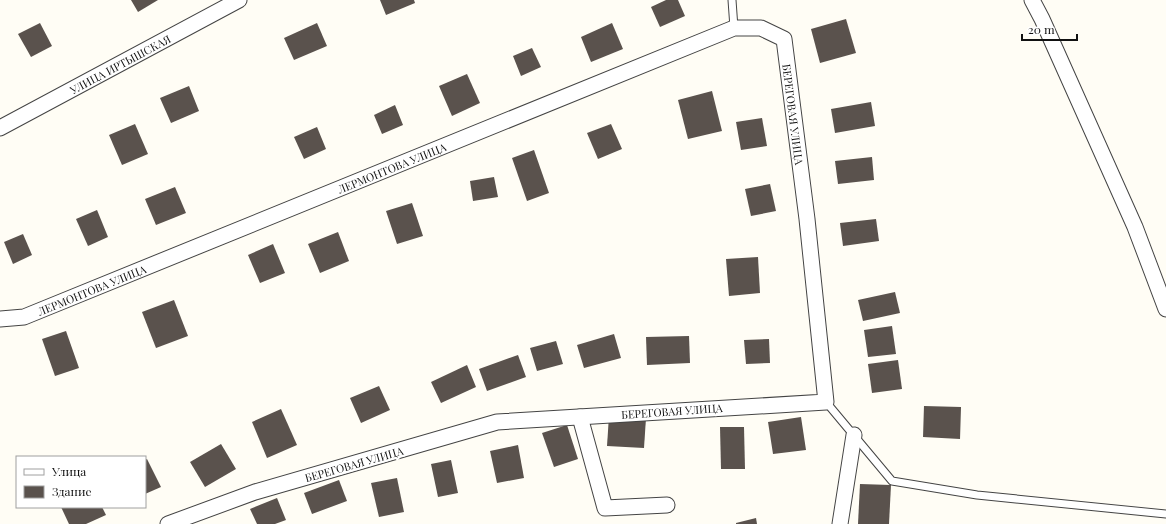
<svg xmlns="http://www.w3.org/2000/svg" width="1166" height="524" font-family="'Playfair Display',serif">
  <style>
    .building { fill: #5a524d }
    .lines { fill: none; stroke-linecap: round; stroke-linejoin: round }
    .lane-casing { stroke: #444; stroke-width: 9 }
    .street-casing { stroke: #444; stroke-width: 17 }
    .lane { stroke: #fff; stroke-width: 7 }
    .street { stroke: #fff; stroke-width: 15 }
    .labels { text-anchor: middle; dominant-baseline: central; stroke-width: 4; stroke-linejoin: round; paint-order: stroke }
    .street-label { font-size: 11px; fill: #111; stroke: #fff }
  </style>
  <rect width="100%" height="100%" fill="#fffdf5"/>
  <g class="building">
    <polygon points="131,0 158,0 138,12"/>
    <polygon points="380,0 414,0 415,3 386,15"/>
    <polygon points="666,0 678,0 685,16 660,27 651,7"/>
    <polygon points="846,19 856,53 820,63 811,29"/>
    <polygon points="40,23 52,46 31,57 18,34"/>
    <polygon points="317,23 327,46 294,60 284,38"/>
    <polygon points="612,23 623,49 591,62 581,37"/>
    <polygon points="532,48 541,67 521,76 513,56"/>
    <polygon points="467,74 480,103 452,116 439,86"/>
    <polygon points="189,86 199,111 171,123 160,98"/>
    <polygon points="712,91 722,131 688,139 678,100"/>
    <polygon points="871,102 875,126 835,133 831,109"/>
    <polygon points="395,105 403,125 382,134 374,115"/>
    <polygon points="762,118 767,146 741,150 736,122"/>
    <polygon points="135,124 148,154 122,165 109,135"/>
    <polygon points="611,124 622,149 598,159 587,133"/>
    <polygon points="317,127 326,149 304,159 294,137"/>
    <polygon points="534,150 549,193 527,201 512,158"/>
    <polygon points="872,157 874,180 838,184 835,161"/>
    <polygon points="494,177 498,197 473,201 470,181"/>
    <polygon points="770,184 776,211 751,216 745,189"/>
    <polygon points="175,187 186,213 156,225 145,199"/>
    <polygon points="412,203 423,236 397,244 386,211"/>
    <polygon points="97,210 108,237 88,246 76,219"/>
    <polygon points="876,219 879,241 843,246 840,223"/>
    <polygon points="338,232 349,261 320,273 308,244"/>
    <polygon points="23,234 32,255 13,264 4,242"/>
    <polygon points="273,244 285,273 260,283 248,255"/>
    <polygon points="758,257 760,293 729,296 726,259"/>
    <polygon points="895,292 900,313 863,321 858,300"/>
    <polygon points="174,300 188,336 156,348 142,312"/>
    <polygon points="892,326 896,354 868,357 864,330"/>
    <polygon points="66,331 79,368 55,376 42,339"/>
    <polygon points="614,334 621,358 584,368 577,345"/>
    <polygon points="689,336 690,363 647,365 646,337"/>
    <polygon points="769,339 770,363 746,364 744,340"/>
    <polygon points="556,341 563,364 537,371 530,348"/>
    <polygon points="518,355 526,377 487,391 479,369"/>
    <polygon points="898,360 902,389 872,393 868,364"/>
    <polygon points="467,365 476,387 441,403 431,382"/>
    <polygon points="379,386 390,410 361,423 350,398"/>
    <polygon points="924,406 961,407 960,439 923,437"/>
    <polygon points="281,409 297,445 267,458 252,422"/>
    <polygon points="609,416 646,418 644,448 607,446"/>
    <polygon points="801,417 806,450 773,454 768,422"/>
    <polygon points="567,425 578,459 554,467 542,433"/>
    <polygon points="720,427 744,427 745,469 721,469"/>
    <polygon points="221,444 236,469 205,487 190,462"/>
    <polygon points="518,445 524,478 497,483 490,451"/>
    <polygon points="147,459 161,487 145,494 145,460"/>
    <polygon points="451,460 458,493 438,497 431,464"/>
    <polygon points="397,478 404,512 379,517 371,483"/>
    <polygon points="339,480 347,501 312,514 304,493"/>
    <polygon points="860,484 891,485 889,524 858,524"/>
    <polygon points="277,498 286,520 275,524 257,524 250,509"/>
    <polygon points="61,507 102,507 106,515 86,524 69,524"/>
    <polygon points="756,518 757,524 736,524 736,523"/>
  </g>
  <g class="lines">
    <defs>
      <g id="lane">
        <polyline points="732,0 734,28"/>
        <polyline points="826,402 892,481 977,495 1166,514"/>
      </g>
      <g id="street">
        <polyline points="1032,0 1042,19 1135,227 1166,309"/>
        <path id="s1" d="M0 128 239 0"/>
        <path id="s2" d="M0 319 24 317 734 28H761L784 39 807 219 826 402 497 422 255 492 168 524"/>
        <polyline points="580,417 605,508 667,505"/>
        <polyline points="840,524 854,435"/>
      </g>
    </defs>
    <use href="#lane" class="lane-casing"/>
    <use href="#street" class="street-casing"/>
    <use href="#lane" class="lane"/>
    <use href="#street" class="street"/>
  </g>
  <g class="labels">
    <g class="street-label">
      <text stroke="none"><textPath href="#s1" startOffset="136">УЛИЦА ИРТЫШСКАЯ</textPath></text>
      <text stroke="none"><textPath href="#s2" startOffset="919">БЕРЕГОВАЯ УЛИЦА</textPath></text>
      <text stroke="none"><textPath href="#s2" startOffset="421">ЛЕРМОНТОВА УЛИЦА</textPath></text>
      <text stroke="none"><textPath href="#s2" startOffset="97">ЛЕРМОНТОВА УЛИЦА</textPath></text>
      <text transform="translate(672 411) rotate(-4)">БЕРЕГОВАЯ УЛИЦА</text>
      <text transform="translate(354 464) rotate(-16)">БЕРЕГОВАЯ УЛИЦА</text>
    </g>
  </g>
  <rect x="16" y="456" width="130" height="52" fill="#ffffff" stroke="#a0a0a0"/>
  <rect x="24" y="469" width="20" height="6" fill="#ffffff" stroke="#a0a0a0"/>
  <text x="52" y="476" font-size="12" fill="#111111">Улица</text>
  <rect x="24" y="486" width="20" height="12" fill="#5a524d" stroke="#a0a0a0"/>
  <text x="52" y="496" font-size="12" fill="#111111">Здание</text>
  <path d="M1022 34v6h55v-6" fill="none" stroke="#111111" stroke-width="2"/>
  <text x="1028" y="34" font-size="12" fill="#111111" stroke="#ffffff" stroke-width="3" paint-order="stroke">20 m</text>
</svg>
